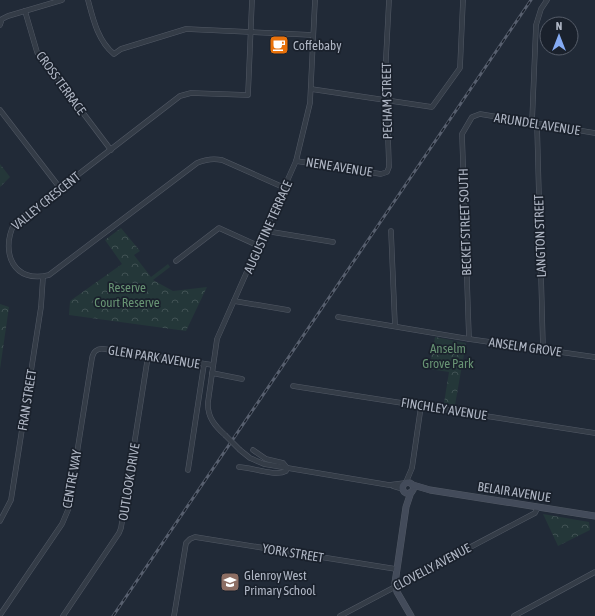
<svg xmlns="http://www.w3.org/2000/svg" width="595" height="616" font-family="'Asap Condensed',sans-serif">
  <style>
    .forest { fill: url(#forest-crowns) }
    .lines { fill: none; stroke-linecap: round; stroke-linejoin: round }
    .street-casing { stroke: #525965; stroke-width: 5.5 }
    .secondary-casing { stroke: #525965; stroke-width: 7 }
    .street { stroke: #343c47; stroke-width: 4.5 }
    .secondary { stroke: #434b5a; stroke-width: 6 }
    .rail-casing { stroke: #575f6e; stroke-width: 3 }
    .rail { stroke: #1a212c; stroke-width: 1.5; stroke-dasharray: 4.5; stroke-linecap: butt }
    .street-bridge-casing { stroke: #525965; stroke-width: 5.5; stroke-linecap: butt }
    .street-bridge { stroke: #343c47; stroke-width: 4.5 }
    .labels { text-anchor: middle; dominant-baseline: central; stroke-width: 3.5; stroke-linejoin: round; paint-order: stroke }
    .poi-label { font-size: 13px; fill: #afb6c4; stroke: #1a212c; text-anchor: start }
    .street-label { font-size: 13px; fill: #afb6c4; stroke: #1a212c }
    .park-label { font-size: 13px; fill: #679373; stroke: #1a212c }
  </style>
  <defs>
    <pattern id="forest-crowns" width="20" height="18" patternUnits="userSpaceOnUse"><rect width="20" height="18" fill="#243739"/><path d="M2 6a3 3 0 1 1 6 0M12 15a3 3 0 1 1 6 0" fill="none" stroke="#415254"/></pattern>
  </defs>
  <rect width="100%" height="100%" fill="#212a37"/>
  <g class="forest">
    <polygon points="0,164 10,177 0,187"/>
    <polygon points="121,228 140,251 134,255 151,277 168,264 170,267 153,280 173,291 207,287 186,331 69,315 70,301 122,264 105,240"/>
    <polygon points="0,304 9,307 0,369"/>
    <polygon points="435,337 466,343 455,405 444,403 449,372 429,369"/>
    <polygon points="543,514 589,522 590,530 558,546"/>
  </g>
  <g class="lines">
    <defs>
      <g id="street">
        <path d="M88 0C93 19 98 41 114 54L121 49 186 29 313 35"/>
        <path d="M252 0 248 95 191 93 180 96 14 224C0 253 14 284 49 275L197 163C206 159 213 158 222 160L285 188"/>
        <polyline points="25,11 37,52 111,150"/>
        <polyline points="0,25 2,19 8,16 62,0"/>
        <polyline points="311,89 432,107 460,68 463,0"/>
        <polyline points="0,110 60,188"/>
        <polyline points="532,123 536,25 541,9 547,0"/>
        <polyline points="537,123 543,349"/>
        <polyline points="296,161 381,174 387,172 389,167 387,105 384,96 389,0"/>
        <polyline points="266,231 333,242"/>
        <polyline points="391,231 395,326"/>
        <polyline points="176,261 219,228 259,246"/>
        <polyline points="234,301 288,310"/>
        <polyline points="338,317 469,339 595,357"/>
        <polyline points="469,339 462,134 472,117 480,114 595,133"/>
        <polyline points="212,373 242,379"/>
        <polyline points="293,386 595,433"/>
        <path d="M225 435C215 426 207 417 208 402L217 339 296 161 310 103 315 0"/>
        <polyline points="240,450 250,458 264,464 389,485 405,483"/>
        <path d="M239 467C251 467 275 477 286 471L287 468 283 463 266 459 253 450"/>
        <polyline points="188,470 204,364"/>
        <polyline points="406,482 412,468 421,406"/>
        <polyline points="393,486 403,489"/>
        <polyline points="0,521 11,500 41,307 43,277"/>
        <path d="M0 615 62 524 68 510 92 358C93 352 97 348 104 349L213 365"/>
        <polyline points="63,616 119,533 121,528 148,356"/>
        <polyline points="174,616 186,543 190,539 195,537 396,569"/>
        <polyline points="340,616 535,513 538,507"/>
        <polyline points="514,616 595,572"/>
      </g>
      <g id="secondary">
        <circle cx="408" cy="488" r="5.5"/>
        <polyline points="413,485 430,490 595,516"/>
        <polyline points="411,616 397,592 395,583 406,507 411,492"/>
      </g>
    </defs>
    <use href="#street" class="street-casing"/>
    <use href="#secondary" class="secondary-casing"/>
    <use href="#street" class="street"/>
    <use href="#secondary" class="secondary"/>
    <defs>
      <polyline id="rail" points="113,616 531,0"/>
    </defs>
    <use href="#rail" class="rail-casing"/>
    <use href="#rail" class="rail"/>
    <defs>
      <polyline id="street-bridge" points="225,435 240,450"/>
    </defs>
    <use href="#street-bridge" class="street-bridge-casing"/>
    <use href="#street-bridge" class="street-bridge"/>
  </g>
  <defs>
    <symbol id="cafe-square" viewBox="-11 -11 22 22"><rect x="-9" y="-9" width="18" height="18" rx="4" fill="#e8710a" stroke="#1a212c"/><path d="M-5.5-4.5H6V0H3Q3 3.5 0 3.5H-2.5Q-5.5 3.5-5.5 0ZM3-3.2v2h1.7v-2ZM-6 4.5H4V6H-6Z" fill="#fff"/></symbol>
    <symbol id="school-square" viewBox="-11 -11 22 22"><rect x="-9" y="-9" width="18" height="18" rx="4" fill="#8d6e63" stroke="#1a212c"/><path d="M0-5L7-2L0 1L-7-2ZM-4 1L0 2.5L4 1V4Q0 6-4 4Z" fill="#fff"/></symbol>
  </defs>
  <g fill-rule="evenodd">
    <use href="#cafe-square" x="268" y="34" width="22" height="22"/>
    <use href="#school-square" x="219" y="571" width="22" height="22"/>
  </g>
  <g class="labels">
    <g class="poi-label">
      <text x="293" y="45">Coffebaby</text>
      <text x="244" y="575">Glenroy West<tspan x="244" dy="15">Primary School</tspan></text>
    </g>
    <g class="street-label">
      <text transform="translate(61 83) rotate(54)">CROSS TERRACE</text>
      <text transform="translate(387 101) rotate(-91)">PECHAM STREET</text>
      <text transform="translate(537 124) rotate(9)">ARUNDEL AVENUE</text>
      <text transform="translate(339 167) rotate(9)">NENE AVENUE</text>
      <text transform="translate(46 201) rotate(-39)">VALLEY CRESCENT</text>
      <text transform="translate(465 222) rotate(-92)">BECKET STREET SOUTH</text>
      <text transform="translate(268 227) rotate(-66)">AUGUSTINE TERRACE</text>
      <text transform="translate(540 236) rotate(-92)">LANGTON STREET</text>
      <text transform="translate(525 347) rotate(8)">ANSELM GROVE</text>
      <text transform="translate(154 357) rotate(9)">GLEN PARK AVENUE</text>
      <text transform="translate(27 400) rotate(-81)">FRAN STREET</text>
      <text transform="translate(444 409) rotate(9)">FINCHLEY AVENUE</text>
      <text transform="translate(72 479) rotate(-80)">CENTRE WAY</text>
      <text transform="translate(129 482) rotate(-81)">OUTLOOK DRIVE</text>
      <text transform="translate(514 492) rotate(9)">BELAIR AVENUE</text>
      <text transform="translate(293 553) rotate(9)">YORK STREET</text>
      <text transform="translate(432 567) rotate(-28)">CLOVELLY AVENUE</text>
    </g>
    <g class="park-label">
      <text x="127" y="287">Reserve<tspan x="127" dy="15">Court Reserve</tspan></text>
      <text x="448" y="348">Anselm<tspan x="448" dy="15">Grove Park</tspan></text>
    </g>
  </g>
  <g transform="translate(559 36)"><circle r="19" fill="#1a212c" stroke="#565d69"/>
  <path d="M0-3L7 15L0 10L-7 15Z" fill="#85abf3"/>
  <text y="-6" font-size="11" font-weight="bold" text-anchor="middle" fill="#afb6c4">N</text>
  </g>
</svg>
